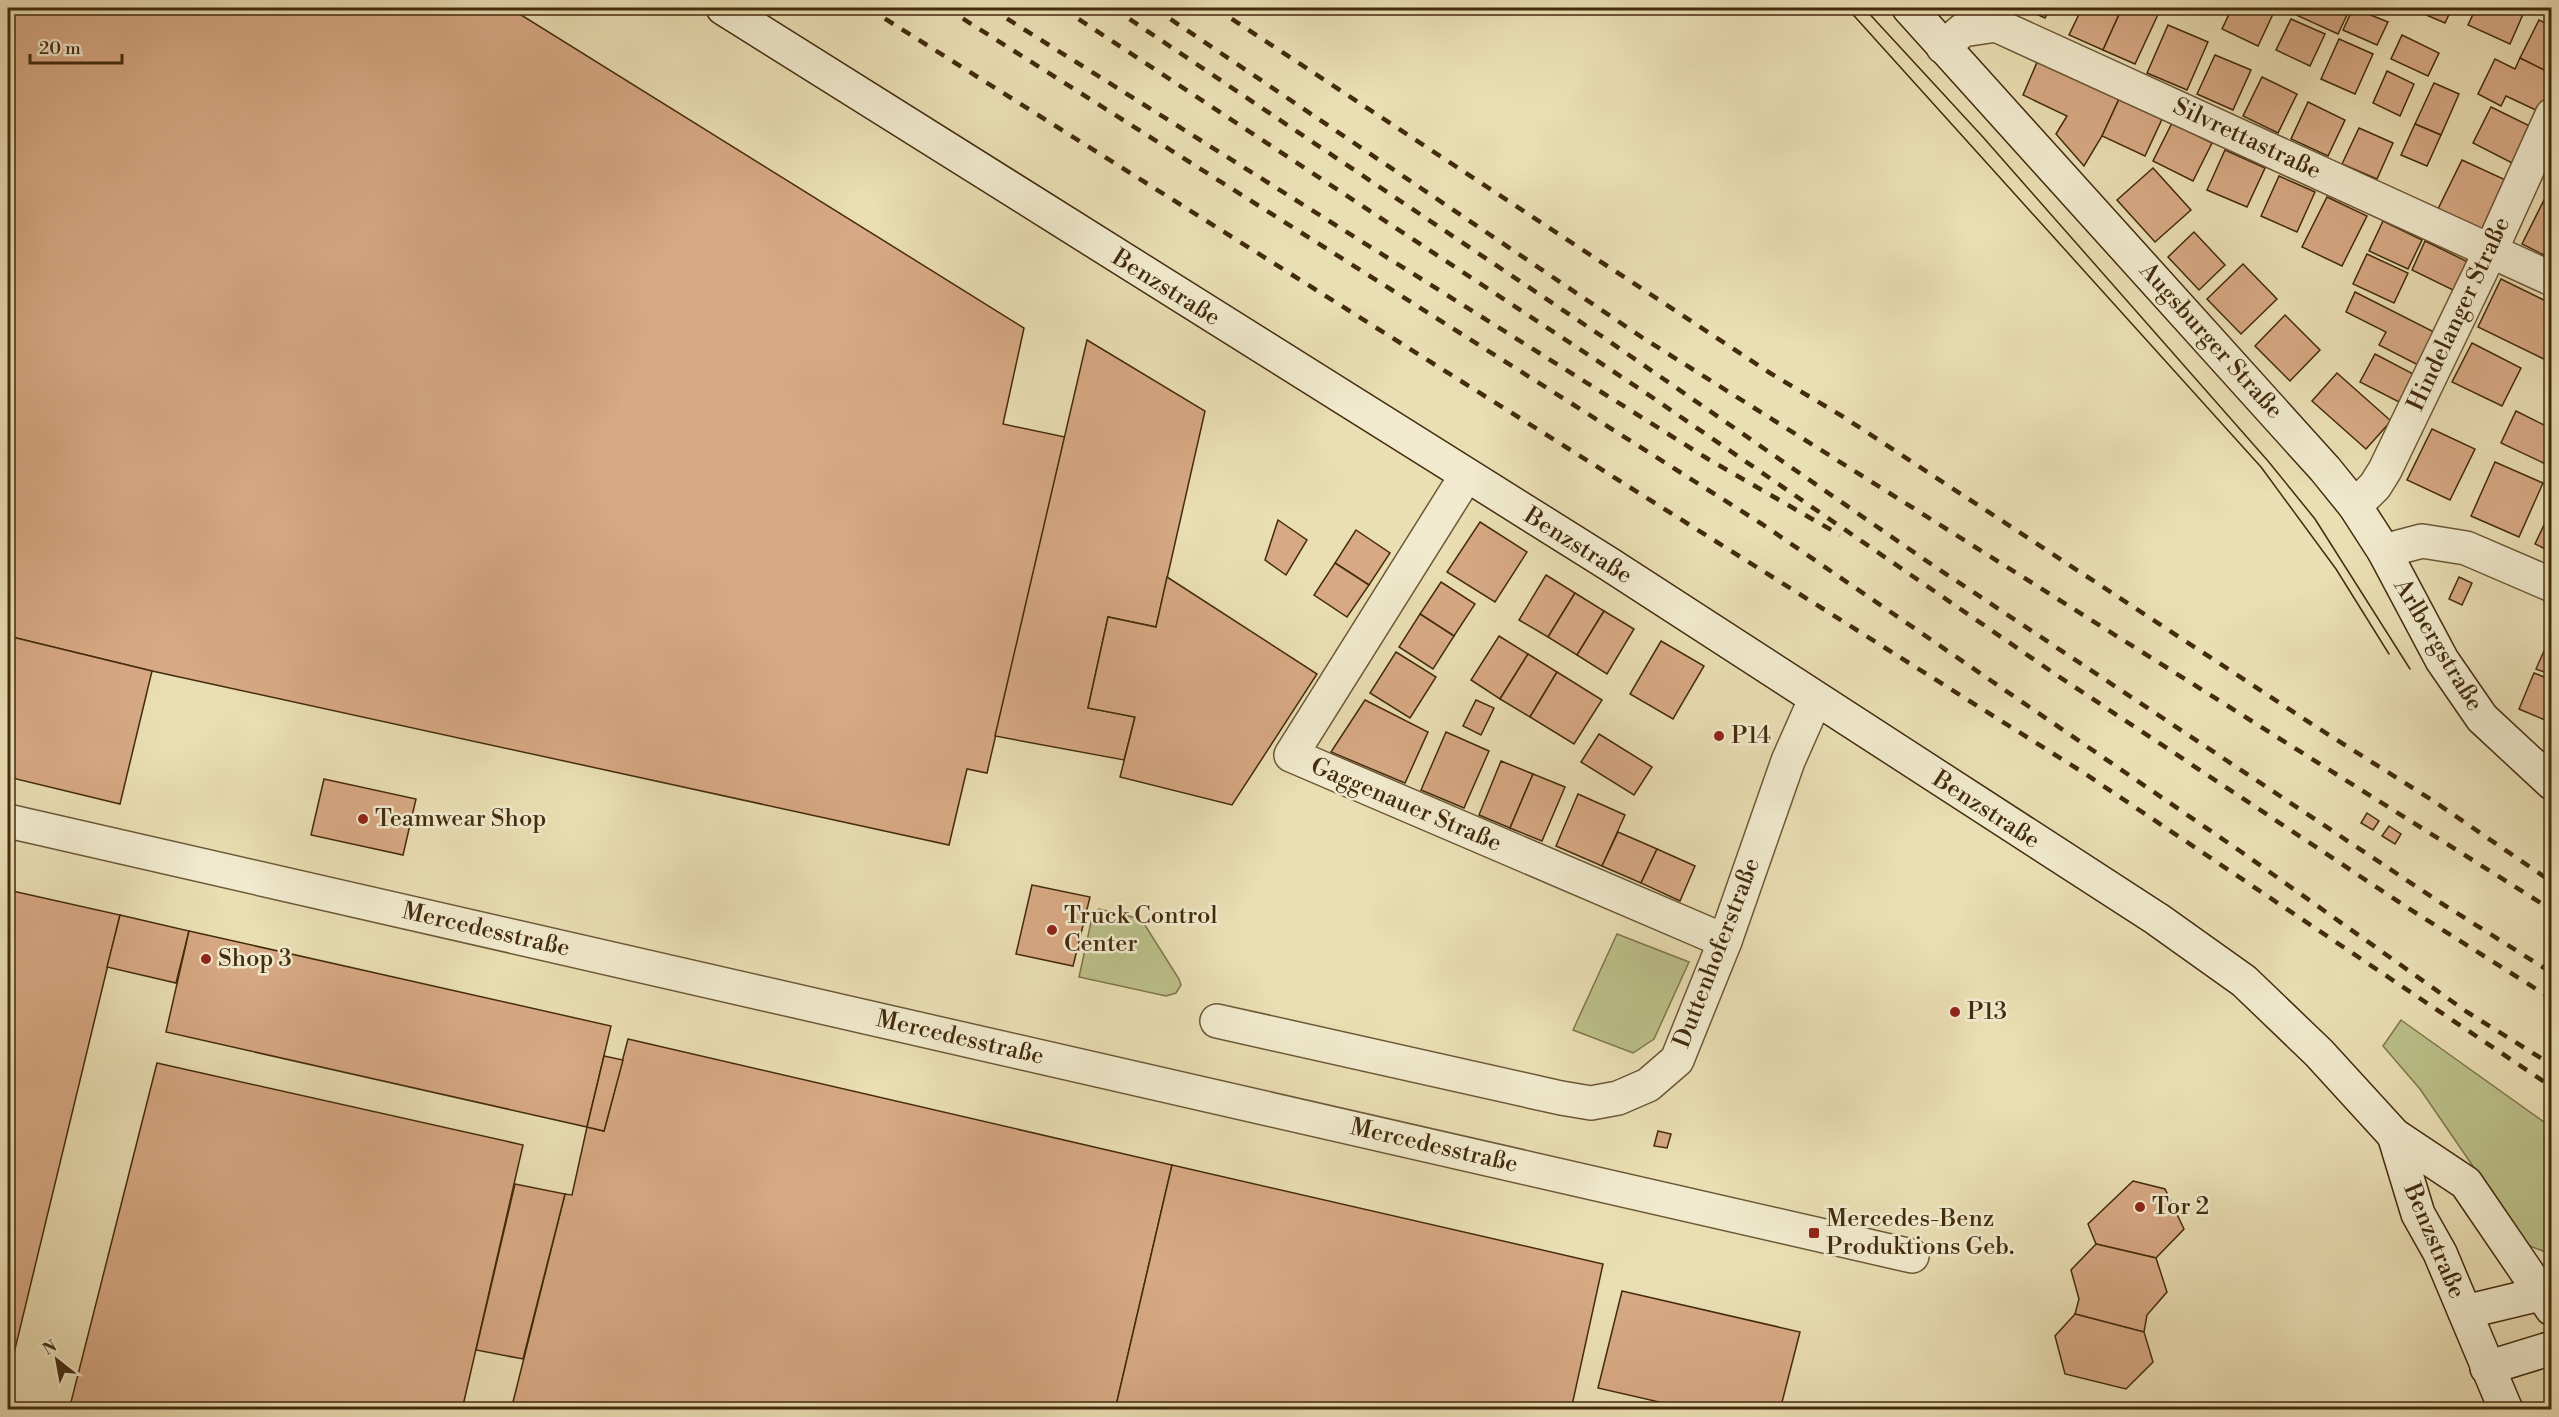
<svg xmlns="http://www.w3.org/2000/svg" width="2559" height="1417" font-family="'Libre Bodoni',serif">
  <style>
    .green { fill: #bbc089; stroke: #7f764b; stroke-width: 1.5 }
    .building { fill: #d7a984; stroke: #432b0d; stroke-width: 1.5 }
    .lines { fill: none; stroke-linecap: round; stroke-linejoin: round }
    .street-casing { stroke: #6d5836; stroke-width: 36 }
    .secondary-casing { stroke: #432b0d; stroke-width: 36 }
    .street { stroke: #f1eace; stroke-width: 33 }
    .secondary { stroke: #f1eace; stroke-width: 33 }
    .tram { stroke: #432b0d; stroke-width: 1.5 }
    .rail { stroke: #432b0d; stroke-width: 4.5; stroke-dasharray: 10 10; stroke-linecap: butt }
    .poi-dot { fill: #8f2418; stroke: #f1eace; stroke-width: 2 }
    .labels { text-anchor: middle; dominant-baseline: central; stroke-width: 5; stroke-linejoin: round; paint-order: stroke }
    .street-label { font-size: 24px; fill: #432b0d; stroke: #f1eace }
    .poi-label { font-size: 24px; fill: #432b0d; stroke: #f1eace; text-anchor: start }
  </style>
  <rect width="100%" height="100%" fill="#eadeb3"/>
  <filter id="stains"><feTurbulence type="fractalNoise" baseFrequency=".00333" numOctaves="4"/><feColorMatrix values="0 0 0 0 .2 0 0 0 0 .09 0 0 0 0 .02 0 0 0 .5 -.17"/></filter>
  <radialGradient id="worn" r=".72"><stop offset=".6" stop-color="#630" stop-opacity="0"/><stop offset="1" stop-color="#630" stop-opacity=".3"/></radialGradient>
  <g class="green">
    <polygon points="1099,909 1141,919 1179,979 1181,985 1176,993 1166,996 1079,977 1093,913"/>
    <polygon points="1617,934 1689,962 1654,1039 1633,1053 1573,1030"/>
    <polygon points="2401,1020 2551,1127 2551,1254 2527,1245 2420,1089 2383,1046"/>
  </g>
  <g class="building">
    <polygon points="8,8 510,8 1024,328 1003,424 1065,437 987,773 967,769 949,845 152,671 8,636"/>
    <polygon points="2023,8 2050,8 2045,18"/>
    <polygon points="2082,8 2122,8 2103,50 2069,35"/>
    <polygon points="2122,8 2161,8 2135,64 2103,50"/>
    <polygon points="2199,8 2215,8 2212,13"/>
    <polygon points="2232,8 2264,8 2274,12 2258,46 2222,29"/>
    <polygon points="2297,8 2331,8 2347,15 2338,34 2294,14"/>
    <polygon points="2353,8 2388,22 2377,45 2343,30"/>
    <polygon points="2410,8 2452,8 2445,23"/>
    <polygon points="2476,8 2513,8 2524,12 2510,44 2468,25"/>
    <polygon points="2291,19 2325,34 2310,66 2276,50"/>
    <polygon points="2539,20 2552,26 2552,74 2520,58"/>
    <polygon points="2168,25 2208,42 2187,90 2147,73"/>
    <polygon points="2402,35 2439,53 2428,76 2391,59"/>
    <polygon points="2339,39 2373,54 2355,94 2321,79"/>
    <polygon points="2215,55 2251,70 2233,110 2197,94"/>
    <polygon points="2520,58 2552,74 2552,90 2540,112 2506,96 2501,106 2478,94 2495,59 2515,69"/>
    <polygon points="2038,60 2120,97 2102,136 2084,166 2056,134 2067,116 2023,95"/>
    <polygon points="2387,71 2414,84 2400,116 2373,103"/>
    <polygon points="2262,77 2297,94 2278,133 2243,116"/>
    <polygon points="2434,83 2459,94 2441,135 2415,124"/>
    <polygon points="2120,97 2163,117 2145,156 2102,136"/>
    <polygon points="2308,102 2345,120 2328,156 2291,139"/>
    <polygon points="2491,107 2536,129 2518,166 2473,143"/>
    <polygon points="2172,123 2212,143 2193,181 2153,161"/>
    <polygon points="2415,124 2441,135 2427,166 2401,155"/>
    <polygon points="2359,128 2393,143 2377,179 2342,164"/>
    <polygon points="2225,150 2265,168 2247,207 2207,190"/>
    <polygon points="2462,160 2510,182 2486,231 2438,209"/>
    <polygon points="2153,168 2191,210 2155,242 2117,200"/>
    <polygon points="2279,176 2315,192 2297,232 2261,216"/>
    <polygon points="2327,197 2367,216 2342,266 2302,247"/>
    <polygon points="2544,200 2552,204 2552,259 2522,244"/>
    <polygon points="2383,221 2422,240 2408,269 2369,251"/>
    <polygon points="2194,232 2225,265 2199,290 2168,257"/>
    <polygon points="2425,241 2470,263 2457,292 2412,270"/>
    <polygon points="2367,254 2408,273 2394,303 2353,284"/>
    <polygon points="2243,264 2277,299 2241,334 2207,299"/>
    <polygon points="2501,279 2552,304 2552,363 2478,327"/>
    <polygon points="2355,292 2438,334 2422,367 2379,345 2386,332 2346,312"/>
    <polygon points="2285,315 2320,350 2290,381 2255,346"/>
    <polygon points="1087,340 1205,411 1156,627 1108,617 1088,708 1135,717 1124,760 995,736"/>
    <polygon points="2472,343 2521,368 2502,406 2452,382"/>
    <polygon points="2375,354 2417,376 2403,404 2360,382"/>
    <polygon points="2337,373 2391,421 2366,449 2312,401"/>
    <polygon points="2516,411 2552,429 2552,467 2501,443"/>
    <polygon points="2432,429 2475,449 2450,500 2407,480"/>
    <polygon points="2495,462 2543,483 2519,537 2471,516"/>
    <polygon points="2552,508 2552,552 2535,544"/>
    <polygon points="1278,520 1307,540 1286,575 1265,560"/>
    <polygon points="1480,522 1527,552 1495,602 1447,572"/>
    <polygon points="1356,530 1390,553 1369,585 1335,563"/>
    <polygon points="1335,563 1369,585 1347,617 1314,595"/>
    <polygon points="1546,575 1575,593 1548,637 1519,620"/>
    <polygon points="1167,577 1317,674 1232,805 1120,777 1135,717 1088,708 1108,617 1156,627"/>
    <polygon points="2459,577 2472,583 2462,605 2449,599"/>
    <polygon points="1441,582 1475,604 1454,636 1420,614"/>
    <polygon points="1575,593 1604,611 1577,655 1548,637"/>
    <polygon points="1604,611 1634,629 1607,674 1577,655"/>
    <polygon points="1420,614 1454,636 1433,669 1399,647"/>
    <polygon points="2552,633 2552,675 2536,669"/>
    <polygon points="8,636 152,671 120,804 8,777"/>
    <polygon points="1499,636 1528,654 1500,699 1471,680"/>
    <polygon points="1661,641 1704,666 1673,719 1630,694"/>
    <polygon points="1396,652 1436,677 1410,718 1370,693"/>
    <polygon points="1528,654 1557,672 1530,717 1500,699"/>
    <polygon points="1557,672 1602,700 1574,744 1530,717"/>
    <polygon points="2534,673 2552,680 2552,723 2519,709"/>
    <polygon points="1365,700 1428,732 1405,783 1331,752"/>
    <polygon points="1476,700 1494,708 1481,735 1463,726"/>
    <polygon points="1446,732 1489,751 1464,808 1421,790"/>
    <polygon points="1599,734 1652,767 1634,795 1581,762"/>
    <polygon points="1501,761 1533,774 1510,828 1479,815"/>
    <polygon points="1533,774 1565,787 1542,841 1510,828"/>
    <polygon points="324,779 416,799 403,855 311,835"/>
    <polygon points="1578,794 1625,815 1602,866 1556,846"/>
    <polygon points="2367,813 2379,821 2373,830 2361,823"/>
    <polygon points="2389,826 2401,834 2395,844 2382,836"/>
    <polygon points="1618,832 1657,849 1641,883 1602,866"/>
    <polygon points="1657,849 1695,866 1680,901 1641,883"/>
    <polygon points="1032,885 1090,897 1073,966 1016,954"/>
    <polygon points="8,890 120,915 8,1378"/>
    <polygon points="120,915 189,931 176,983 107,967"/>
    <polygon points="189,931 611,1026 587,1127 166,1032"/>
    <polygon points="628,1039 1172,1165 1115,1410 511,1410 565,1194 572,1195 587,1127 604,1131"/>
    <polygon points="604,1056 623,1060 604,1131 587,1127"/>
    <polygon points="157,1063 523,1145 462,1410 69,1410"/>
    <polygon points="1658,1131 1671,1134 1667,1148 1654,1146"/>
    <polygon points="1172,1165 1603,1264 1571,1410 1115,1410"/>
    <polygon points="2133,1181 2165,1189 2184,1229 2156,1258 2096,1244 2088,1224"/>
    <polygon points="515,1184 565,1194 523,1359 476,1350"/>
    <polygon points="2096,1244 2156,1258 2167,1292 2147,1315 2144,1332 2075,1314 2079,1299 2071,1270"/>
    <polygon points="1622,1291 1800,1332 1780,1410 1667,1410 1668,1404 1598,1388"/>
    <polygon points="2075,1314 2144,1332 2153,1362 2126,1389 2065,1374 2055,1336"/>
  </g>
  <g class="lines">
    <defs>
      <g id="street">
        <polyline points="1943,47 1963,30 1996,25 2552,279"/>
        <polyline points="1466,476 1291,755 1725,941"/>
        <polyline points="2355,506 2375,486 2385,470 2491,250 2552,115"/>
        <polyline points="2384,551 2422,541 2466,548 2552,585"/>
        <polyline points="8,821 1912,1256"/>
        <polyline points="1217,1021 1561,1098 1591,1103 1618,1098 1648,1085 1677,1060 1725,941 1788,761 1815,700"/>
      </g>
      <g id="secondary">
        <polyline points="723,8 1609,564 2157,919 2244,981 2319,1053 2394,1135 2466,1183 2552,1309"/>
        <polyline points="1909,8 2325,469 2355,506 2384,551 2442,660 2482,718 2552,783"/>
        <polyline points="2394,1135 2418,1214 2440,1253 2506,1410"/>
        <polyline points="2465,1312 2552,1291"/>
        <polyline points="2487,1368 2552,1348"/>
      </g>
    </defs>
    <use href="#street" class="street-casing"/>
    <use href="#secondary" class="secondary-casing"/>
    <use href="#street" class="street"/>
    <use href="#secondary" class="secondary"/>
    <g class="tram">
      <polyline points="1847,8 2261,467 2336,569 2389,654"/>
      <polyline points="1864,8 1982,136 2268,461 2315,519 2410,669"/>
    </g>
    <g class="rail">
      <polyline points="868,8 2084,773 2552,1087"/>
      <polyline points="946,8 1762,524 2240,851 2467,1012 2552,1065"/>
      <polyline points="990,8 1708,459 1840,535"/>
      <polyline points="1062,8 1643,391 2055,674 2408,908 2552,999"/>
      <polyline points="1113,8 1600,335 1928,562 2441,903 2552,973"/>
      <polyline points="1154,8 1643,338 2552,910"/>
      <polyline points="1215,8 1770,373 1842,416 2318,728 2435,802 2552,882"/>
    </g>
  </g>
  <g class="poi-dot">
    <circle cx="1719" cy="736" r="6"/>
    <circle cx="363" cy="819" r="6"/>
    <circle cx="1052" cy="930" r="6"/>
    <circle cx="206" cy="959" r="6"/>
    <circle cx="1955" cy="1012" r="6"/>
    <circle cx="2140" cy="1207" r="6"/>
    <rect x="1808" y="1227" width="12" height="12" rx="3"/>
  </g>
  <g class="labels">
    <g class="street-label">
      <text transform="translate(2247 139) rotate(25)">Silvrettastraße</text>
      <text transform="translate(1166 288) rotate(32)">Benzstraße</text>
      <text transform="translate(2459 314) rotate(-65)">Hindelanger Straße</text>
      <text transform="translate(2211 341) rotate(48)">Augsburger Straße</text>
      <text transform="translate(1578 546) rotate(32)">Benzstraße</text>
      <text transform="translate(2438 645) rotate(59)">Arlbergstraße</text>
      <text transform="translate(1406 805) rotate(23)">Gaggenauer Straße</text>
      <text transform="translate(1986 810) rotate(33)">Benzstraße</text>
      <text transform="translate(486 930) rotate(13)">Mercedesstraße</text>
      <text transform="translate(1717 953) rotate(-69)">Duttenhoferstraße</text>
      <text transform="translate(960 1038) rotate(13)">Mercedesstraße</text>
      <text transform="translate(1434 1146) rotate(13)">Mercedesstraße</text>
      <text transform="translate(2434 1241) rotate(67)">Benzstraße</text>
    </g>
    <g class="poi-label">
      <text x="1731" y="736">P14</text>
      <text x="375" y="819">Teamwear Shop</text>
      <text x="1064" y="916">Truck Control<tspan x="1064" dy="28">Center</tspan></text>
      <text x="218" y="959">Shop 3</text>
      <text x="1967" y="1012">P13</text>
      <text x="2152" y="1207">Tor 2</text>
      <text x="1826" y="1219">Mercedes-Benz<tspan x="1826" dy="28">Produktions Geb.</tspan></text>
    </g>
  </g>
  <rect width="2559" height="1417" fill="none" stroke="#eadeb3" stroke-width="30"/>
  <rect x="9" y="9" width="2541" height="1399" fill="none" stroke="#432b0d" stroke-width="3"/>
  <rect x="15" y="15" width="2529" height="1387" fill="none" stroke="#432b0d" stroke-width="1.5"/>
  <g transform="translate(57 1360) rotate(329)" stroke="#f1eace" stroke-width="4.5" paint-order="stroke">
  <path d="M0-4.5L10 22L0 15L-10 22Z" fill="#432b0d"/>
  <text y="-9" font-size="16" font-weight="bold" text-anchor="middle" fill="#432b0d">N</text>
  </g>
  <path d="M30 54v9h92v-9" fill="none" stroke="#432b0d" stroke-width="3"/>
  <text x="39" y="54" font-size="18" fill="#432b0d" stroke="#f1eace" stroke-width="4.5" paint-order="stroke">20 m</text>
  <rect width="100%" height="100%" filter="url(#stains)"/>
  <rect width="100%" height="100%" fill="url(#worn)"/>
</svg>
